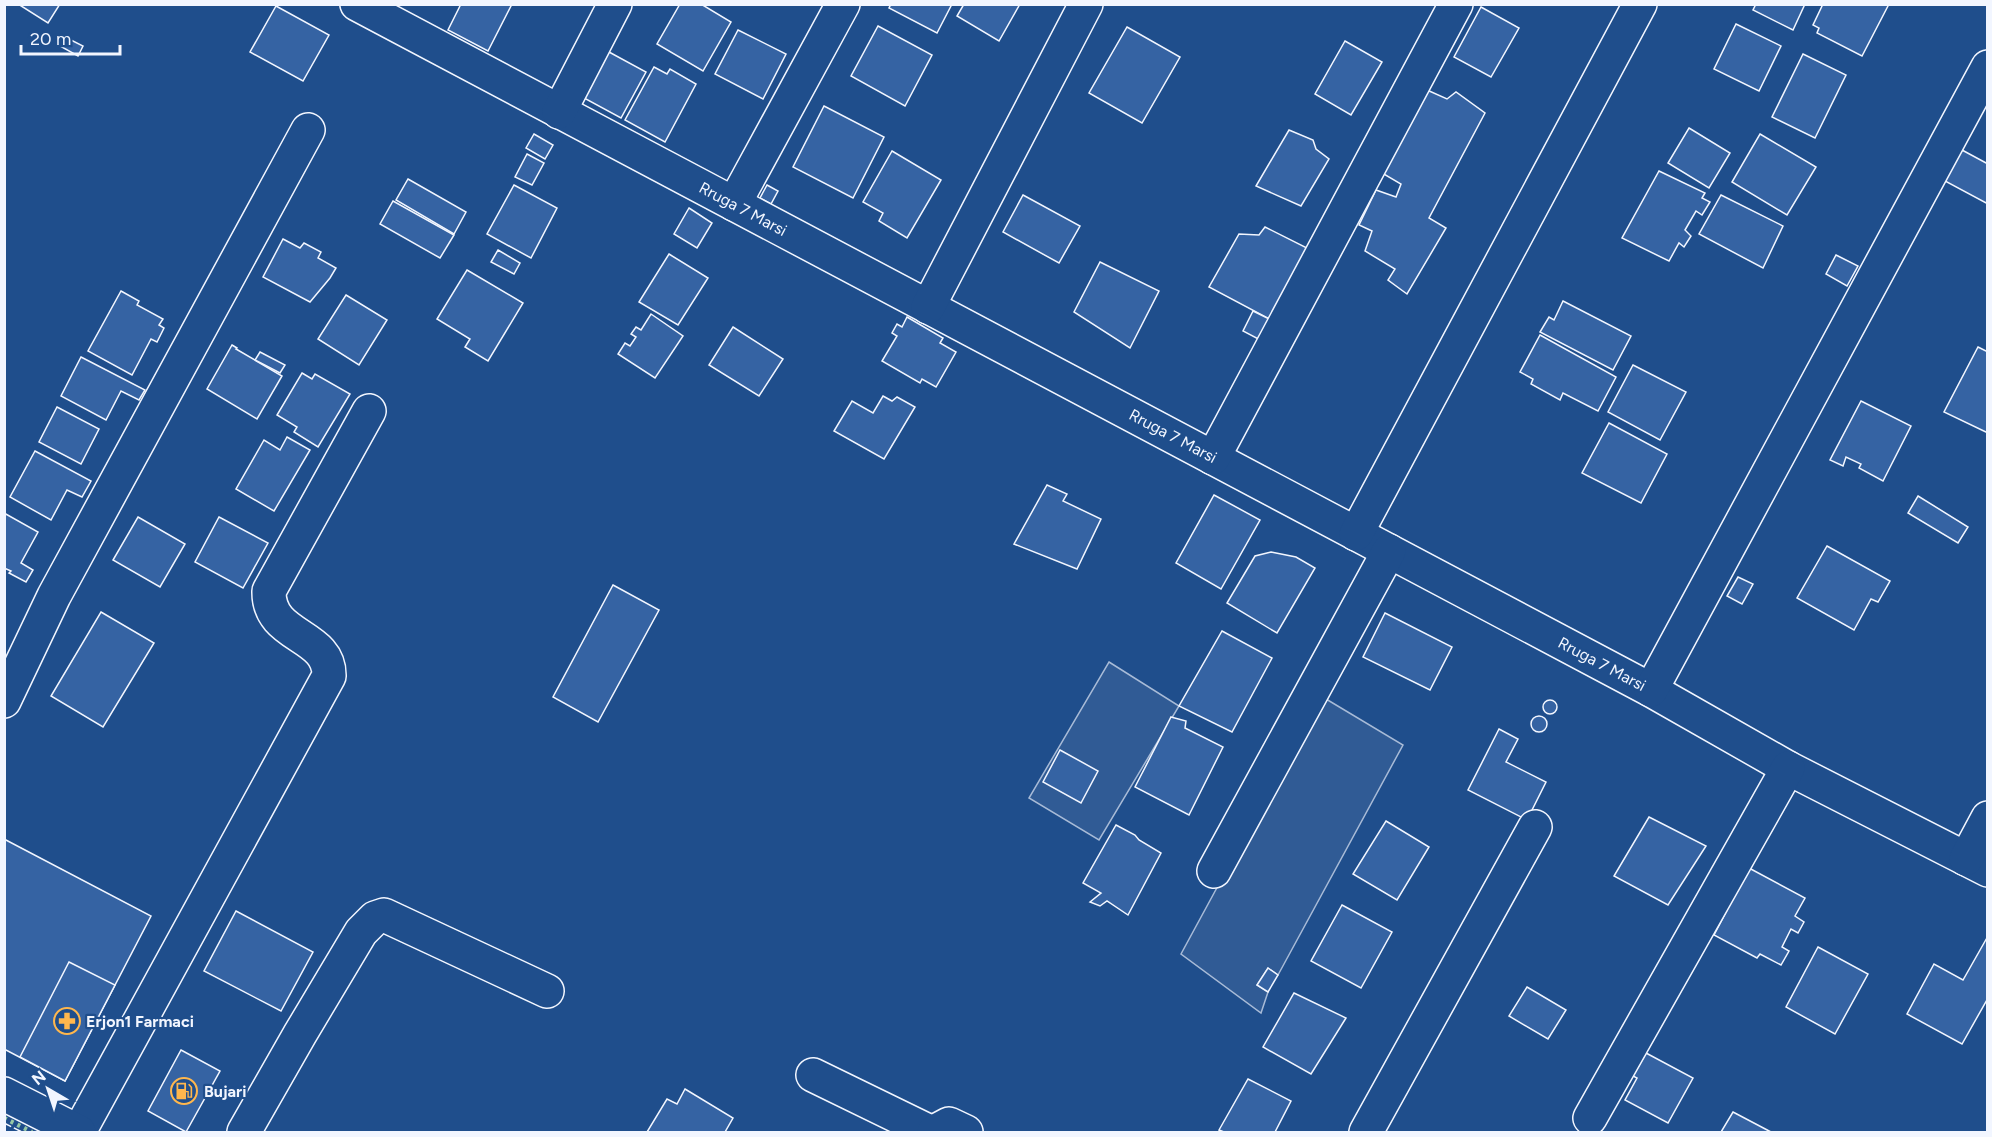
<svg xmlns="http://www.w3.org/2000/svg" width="1992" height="1137" font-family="Figtree,sans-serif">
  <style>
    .green { fill: #305b95; stroke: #a8bbd7; stroke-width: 1.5 }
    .building { fill: #3563a3; stroke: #f2f6ff; stroke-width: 1.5 }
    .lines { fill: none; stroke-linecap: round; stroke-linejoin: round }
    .minor-casing { stroke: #f2f6ff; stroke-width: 36 }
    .major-casing { stroke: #f2f6ff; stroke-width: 36 }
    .minor { stroke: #1f4e8c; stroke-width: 33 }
    .major { stroke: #1f4e8c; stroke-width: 33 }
    .hedge { stroke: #97c8a6; stroke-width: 4.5; stroke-dasharray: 3 4.5; stroke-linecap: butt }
    .fence { stroke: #f2f6ff; stroke-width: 1.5; stroke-dasharray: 8 3; stroke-linecap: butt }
    .labels { text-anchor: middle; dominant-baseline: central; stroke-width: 4.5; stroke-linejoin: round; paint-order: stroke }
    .street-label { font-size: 16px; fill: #f2f6ff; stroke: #1f4e8c }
    .poi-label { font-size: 16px; font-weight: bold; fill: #f2f6ff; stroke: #1f4e8c; text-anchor: start }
  </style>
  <rect width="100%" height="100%" fill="#1f4e8c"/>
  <g class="green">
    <polygon points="1109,662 1179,706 1099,840 1029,798"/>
    <polygon points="1321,696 1403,745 1278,975 1268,968 1257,985 1268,992 1261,1013 1181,954"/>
  </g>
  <g class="building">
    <polygon points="18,4 60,4 48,23"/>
    <polygon points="461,4 512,4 488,51 448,30"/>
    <polygon points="680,4 701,4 731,22 703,71 657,44"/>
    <polygon points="891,4 952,4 937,33 889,8"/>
    <polygon points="964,4 1020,4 999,41 957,16"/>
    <polygon points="1756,4 1805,4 1793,30 1753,10"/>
    <polygon points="1823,4 1889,4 1862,56 1817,33 1819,28 1813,25"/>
    <polygon points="276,6 329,35 303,81 250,52"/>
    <polygon points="1481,7 1519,28 1491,77 1454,57"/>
    <polygon points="1736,24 1781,46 1759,91 1714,69"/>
    <polygon points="878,26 932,55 905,106 851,76"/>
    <polygon points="1127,27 1180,57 1142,123 1089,93"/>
    <polygon points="738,30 786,54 763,99 715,74"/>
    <polygon points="65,37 83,46 78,56 60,46"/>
    <polygon points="1345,41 1382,62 1351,115 1315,94"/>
    <polygon points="609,52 646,72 621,118 584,98"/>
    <polygon points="1803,54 1846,75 1815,138 1772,117"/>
    <polygon points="654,67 667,74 670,69 696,84 665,142 625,120"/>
    <polygon points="1427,90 1447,99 1456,92 1485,113 1429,218 1446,228 1407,294 1388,280 1395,269 1365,251 1372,231 1359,225 1376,190 1396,197 1401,184 1382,173"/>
    <polygon points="824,106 884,137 853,198 793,167"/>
    <polygon points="1689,128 1730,153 1709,188 1668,163"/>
    <polygon points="1289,130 1313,140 1316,149 1329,159 1301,206 1256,186"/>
    <polygon points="534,134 553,145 545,159 526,148"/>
    <polygon points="1760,134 1816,167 1787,215 1732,182"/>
    <polygon points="1962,150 1988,164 1988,204 1945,181"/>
    <polygon points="892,151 941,180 907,238 879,221 883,213 863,202"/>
    <polygon points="527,154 544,163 532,185 515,177"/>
    <polygon points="1659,171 1705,193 1702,198 1710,202 1702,215 1696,211 1685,230 1691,236 1684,247 1679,243 1669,261 1622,238"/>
    <polygon points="408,179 466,212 454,234 396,200"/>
    <polygon points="514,185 557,208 531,258 487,234"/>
    <polygon points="767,185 778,191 771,204 760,198"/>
    <polygon points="1023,195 1080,226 1059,263 1003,232"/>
    <polygon points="1721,195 1783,226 1763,268 1699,234"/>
    <polygon points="393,201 454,235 440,258 380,224"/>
    <polygon points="689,208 712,223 697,248 674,234"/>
    <polygon points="1265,227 1307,248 1273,321 1209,287 1239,234 1259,235"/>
    <polygon points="283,239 300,248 304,243 321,252 318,258 336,268 330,278 310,302 263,277"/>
    <polygon points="498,250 520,263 514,274 491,262"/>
    <polygon points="669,254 708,278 678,325 639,302"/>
    <polygon points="1836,255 1858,266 1847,286 1826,274"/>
    <polygon points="1100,262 1159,291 1130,348 1074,312"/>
    <polygon points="467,270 523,303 488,361 465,347 470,339 437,319"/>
    <polygon points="121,291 139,301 137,305 163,319 159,325 164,328 157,342 151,339 132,375 88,351"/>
    <polygon points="346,295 387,320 359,365 318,339"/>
    <polygon points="1563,301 1631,336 1613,370 1540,332 1549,317 1554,320"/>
    <polygon points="1253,311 1273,321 1264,342 1243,331"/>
    <polygon points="651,314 683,336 655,378 618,354 625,343 630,346 636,337 631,334 636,327 641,330"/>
    <polygon points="907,317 943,338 940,343 956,352 936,387 922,379 920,383 882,361 897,336 892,333 897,324 902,327"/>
    <polygon points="733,327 783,359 759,396 709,365"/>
    <polygon points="1540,335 1616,377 1598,411 1563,393 1560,400 1531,384 1533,379 1520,372"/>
    <polygon points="232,345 237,348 236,349 282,376 257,419 207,389"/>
    <polygon points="1978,347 1988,352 1988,433 1944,412"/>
    <polygon points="260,352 285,365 280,373 255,360"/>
    <polygon points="81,357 145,390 139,400 121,391 106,420 61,396"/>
    <polygon points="1633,365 1686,392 1660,440 1608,412"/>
    <polygon points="302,373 312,379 315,374 350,394 318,447 294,432 297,427 277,415"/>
    <polygon points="883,396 892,401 897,397 915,407 884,459 834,431 852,401 873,413"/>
    <polygon points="1861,401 1911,426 1883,481 1859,468 1861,464 1846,457 1843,466 1830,460"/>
    <polygon points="57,407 99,429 81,464 39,442"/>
    <polygon points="1609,423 1667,454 1641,503 1582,473"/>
    <polygon points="287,437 310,450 274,511 236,489 264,440 280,450"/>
    <polygon points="35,451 91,481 82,497 67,490 51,520 10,497"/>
    <polygon points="1047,485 1067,494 1063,501 1101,519 1077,569 1014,544"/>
    <polygon points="1214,495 1260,520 1221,589 1176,563"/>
    <polygon points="1918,496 1968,527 1958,543 1908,513"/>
    <polygon points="4,513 38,532 21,563 33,570 26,582 9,573 11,571 4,568"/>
    <polygon points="138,517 185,544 160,587 113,560"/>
    <polygon points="219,517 268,543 243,588 195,562"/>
    <polygon points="1827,546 1890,581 1878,602 1871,599 1854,630 1797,598"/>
    <polygon points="1271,552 1296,557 1315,568 1277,633 1227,603 1255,556"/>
    <polygon points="1738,577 1753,584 1742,604 1727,596"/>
    <polygon points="613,585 659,610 598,722 553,697"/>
    <polygon points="101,612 154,643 103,727 51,696"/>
    <polygon points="1385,613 1452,647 1430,690 1363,657"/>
    <polygon points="1222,631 1272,658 1232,732 1179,706"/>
    <circle cx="1550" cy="707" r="7"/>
    <circle cx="1539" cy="724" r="8"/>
    <polygon points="1171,717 1186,721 1185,728 1223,747 1189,815 1135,787"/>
    <polygon points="1499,729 1518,739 1506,762 1546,782 1527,820 1468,790"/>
    <polygon points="1060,750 1098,771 1081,803 1043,782"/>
    <polygon points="1649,817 1706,846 1668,905 1614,876"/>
    <polygon points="1386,821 1429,847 1397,900 1353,874"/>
    <polygon points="1116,825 1135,835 1139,840 1161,853 1128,915 1107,901 1100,906 1090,902 1101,893 1083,883"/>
    <polygon points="4,839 151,916 65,1081 4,1049"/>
    <polygon points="1749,868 1805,898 1795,916 1804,922 1798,933 1791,929 1782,947 1789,951 1781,965 1760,954 1757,958 1714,935 1727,910 1723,908"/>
    <polygon points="1342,905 1392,932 1361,988 1311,961"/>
    <polygon points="236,911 313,952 281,1011 204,971"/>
    <polygon points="1988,936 1988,998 1962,1044 1907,1014 1934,964 1963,980"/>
    <polygon points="1818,947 1868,974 1835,1034 1786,1007"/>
    <polygon points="69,962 115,985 65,1081 20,1057"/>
    <polygon points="1268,968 1278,975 1268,992 1257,985"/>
    <polygon points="1527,987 1566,1010 1548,1039 1509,1016"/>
    <polygon points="1294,993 1346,1018 1311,1074 1263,1047"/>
    <polygon points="181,1050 220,1071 186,1132 148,1111"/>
    <polygon points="1646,1053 1693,1078 1668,1123 1625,1100 1637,1078 1633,1076"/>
    <polygon points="1248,1079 1291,1101 1275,1132 1224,1132 1219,1130"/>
    <polygon points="685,1089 733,1118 725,1132 647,1132 667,1099 677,1104"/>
    <polygon points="1733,1112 1771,1132 1721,1132"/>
  </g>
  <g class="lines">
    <defs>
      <g id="minor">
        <polyline points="357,4 1651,690 1788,768 1988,870"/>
        <polyline points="559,112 615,4"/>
        <polyline points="734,204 843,4"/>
        <polyline points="928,307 1086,4"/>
        <polyline points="1213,458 1456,4"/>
        <polyline points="1356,534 1640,4"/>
        <polyline points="1651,690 1988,67"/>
        <polyline points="4,701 54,596 308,130"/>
        <polyline points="1966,859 1988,818"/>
        <polyline points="1214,871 1389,551"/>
        <polyline points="813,1075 930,1132"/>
        <polyline points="1590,1118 1788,768"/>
        <path d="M79 1132 329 676C330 633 268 639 269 591L369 411"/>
        <polyline points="244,1132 300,1034 361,932 375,918 384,915 547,991"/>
        <polyline points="934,1132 949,1124 966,1132"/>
        <polyline points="1366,1132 1535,827"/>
      </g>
      <polyline id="major" points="4,1094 79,1132"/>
    </defs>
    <use href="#minor" class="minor-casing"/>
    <use href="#major" class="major-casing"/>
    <use href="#minor" class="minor"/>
    <use href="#major" class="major"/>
    <polyline class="hedge" points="4,1118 32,1132"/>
    <polyline class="fence" points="4,1123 22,1132"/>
  </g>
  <defs>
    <symbol id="pharmacy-ring" viewBox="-11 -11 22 22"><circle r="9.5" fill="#1f4e8c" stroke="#ffb74d" stroke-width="1.5"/><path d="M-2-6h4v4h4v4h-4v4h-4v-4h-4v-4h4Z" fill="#ffb74d"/></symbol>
    <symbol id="fuel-ring" viewBox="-11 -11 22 22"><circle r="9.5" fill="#1f4e8c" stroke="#ffb74d" stroke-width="1.5"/><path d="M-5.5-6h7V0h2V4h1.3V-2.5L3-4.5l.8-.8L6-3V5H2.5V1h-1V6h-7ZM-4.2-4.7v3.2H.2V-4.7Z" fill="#ffb74d"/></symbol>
  </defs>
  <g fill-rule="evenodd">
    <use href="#pharmacy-ring" x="52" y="1006" width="30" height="30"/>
    <use href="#fuel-ring" x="169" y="1076" width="30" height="30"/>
  </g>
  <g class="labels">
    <g class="street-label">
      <text transform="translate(743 209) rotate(28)">Rruga 7 Marsi</text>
      <text transform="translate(1173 436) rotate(28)">Rruga 7 Marsi</text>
      <text transform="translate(1602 664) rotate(28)">Rruga 7 Marsi</text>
    </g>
    <g class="poi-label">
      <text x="86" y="1021">Erjon1 Farmaci</text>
      <text x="204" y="1091">Bujari</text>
    </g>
  </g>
  <rect width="1992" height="1137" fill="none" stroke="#f2f6ff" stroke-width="12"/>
  <g transform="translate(48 1089) rotate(321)" stroke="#1f4e8c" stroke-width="4.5" paint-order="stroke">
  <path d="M0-4.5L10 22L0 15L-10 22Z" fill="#f2f6ff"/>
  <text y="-9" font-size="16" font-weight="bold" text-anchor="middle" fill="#f2f6ff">N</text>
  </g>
  <path d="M21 45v9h99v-9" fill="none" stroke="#f2f6ff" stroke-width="3"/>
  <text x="30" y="45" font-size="18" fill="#f2f6ff" stroke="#1f4e8c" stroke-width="4.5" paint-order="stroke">20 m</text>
</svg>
